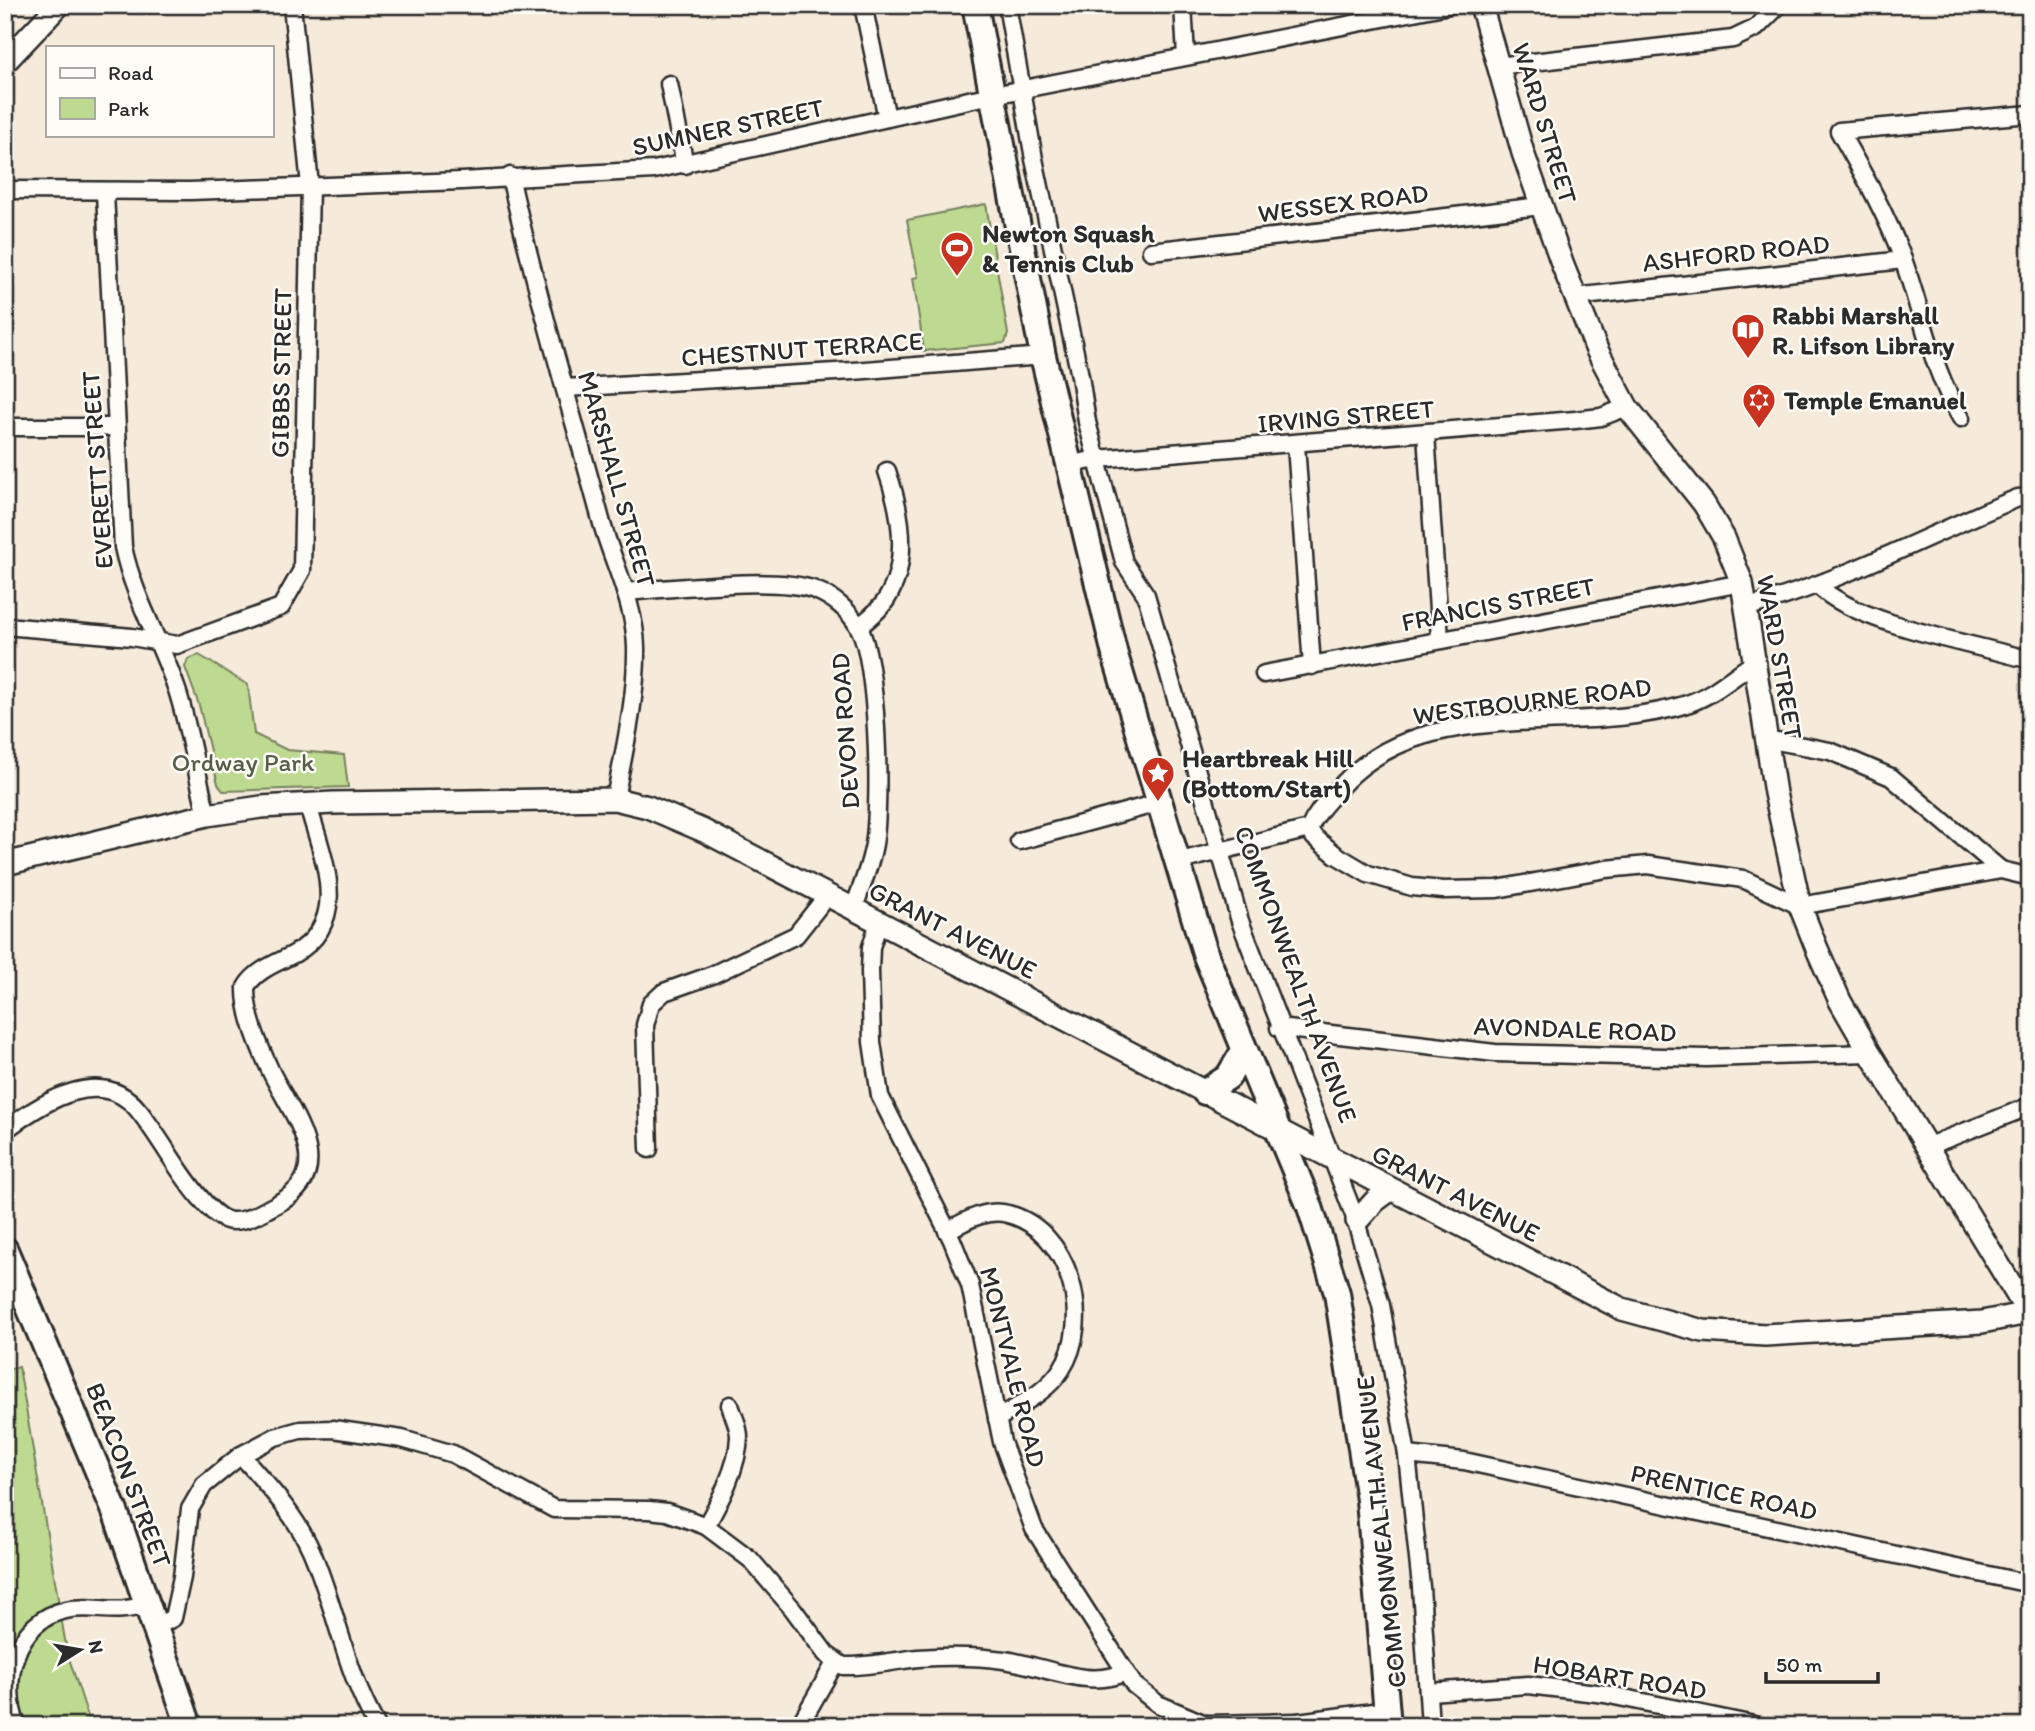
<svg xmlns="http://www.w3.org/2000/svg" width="2035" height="1731" font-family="Itim,sans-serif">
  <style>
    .green { fill: #bed990; stroke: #74825e; stroke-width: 2 }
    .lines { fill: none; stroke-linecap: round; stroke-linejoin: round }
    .street-casing { stroke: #2b2b2b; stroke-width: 21 }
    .secondary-casing { stroke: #2b2b2b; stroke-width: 26 }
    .primary-casing { stroke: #2b2b2b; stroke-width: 30 }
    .street { stroke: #fdfcf7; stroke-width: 16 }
    .secondary { stroke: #fdfcf7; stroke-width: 21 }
    .primary { stroke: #fdfcf7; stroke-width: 24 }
    .labels { text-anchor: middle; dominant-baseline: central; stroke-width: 5; stroke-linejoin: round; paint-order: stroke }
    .street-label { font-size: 26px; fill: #2b2b2b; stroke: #fdfcf7 }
    .poi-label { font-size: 26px; font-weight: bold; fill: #2b2b2b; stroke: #fdfcf7; text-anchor: start }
    .park-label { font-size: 26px; fill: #575f49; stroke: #fdfcf7 }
  </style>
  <rect width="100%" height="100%" fill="#f6eada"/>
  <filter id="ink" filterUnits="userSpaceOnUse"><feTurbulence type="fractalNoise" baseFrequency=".0143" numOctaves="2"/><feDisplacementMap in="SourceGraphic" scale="14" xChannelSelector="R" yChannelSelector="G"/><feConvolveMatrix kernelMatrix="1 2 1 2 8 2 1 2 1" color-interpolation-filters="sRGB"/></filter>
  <g filter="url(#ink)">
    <g class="green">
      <polygon points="986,204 1008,334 1005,343 924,351 913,278 918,277 907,220"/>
      <polygon points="199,655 248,685 254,734 287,750 344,755 348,787 223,791 218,784 199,705 185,667 188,659"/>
      <polygon points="19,1367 67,1652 91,1726 5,1726 5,1370"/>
    </g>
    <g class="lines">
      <defs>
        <g id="street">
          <polyline points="863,5 887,118"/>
          <polyline points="1007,5 1034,159 1080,376 1087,422 1124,562 1146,595 1240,921 1354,1215 1381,1305 1407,1455 1421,1587 1430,1726"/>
          <polyline points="1183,5 1186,56"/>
          <polyline points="1497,66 1733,39 1756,28 1779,5"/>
          <polyline points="669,84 685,165"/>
          <path d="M510 176C536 292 570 406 601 520 612 561 635 604 636 647 637 697 624 751 615 799"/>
          <polyline points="5,190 190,191 462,181 654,170 973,99 1449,5"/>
          <path d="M105 193 123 547C134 599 162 643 178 693 190 732 197 775 207 815"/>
          <polyline points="1151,251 1541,206"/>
          <polyline points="1575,297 1903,260"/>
          <polyline points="565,388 853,371 1043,356"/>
          <path d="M1961 418C1931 367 1923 316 1904 262 1887 215 1863 173 1839 131L2030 114"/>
          <polyline points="5,427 116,427"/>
          <polyline points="1426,434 1440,639"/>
          <polyline points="1296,445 1312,666"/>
          <polyline points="1067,465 1097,459 1575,420 1601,417 1627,407"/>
          <path d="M1818 585C1852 623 1978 645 2030 660"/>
          <path d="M625 592C670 589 776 575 815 590 833 597 850 611 859 628 878 662 881 803 874 844 870 867 861 888 853 910"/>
          <path d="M1748 607C1842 582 1929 534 2018 498L2030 497"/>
          <polyline points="5,626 132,637 177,645 281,607 302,570 310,186 292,5"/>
          <path d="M859 627C868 619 879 611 886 600 910 562 901 511 887 471"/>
          <polyline points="1264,674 1742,583"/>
          <polyline points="1766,739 1830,751 1891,777 2001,870"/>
          <polyline points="1309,829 1314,837 1336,855 1368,874 1412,887 1443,890 1497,889 1606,869 1648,865 1743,879 1800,906 2001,870 2030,877"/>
          <polyline points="1019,841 1158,803"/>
          <path d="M1176 862 1309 829C1315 815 1324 805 1334 794 1419 688 1573 741 1687 704 1712 696 1734 676 1755 662"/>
          <polyline points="879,922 871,947 870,971 872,1042 880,1096 952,1240 970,1285 1002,1442 1034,1529 1134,1685 1158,1704 1210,1726"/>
          <polyline points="1279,1028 1495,1053 1706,1058 1870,1053"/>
          <path d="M8 1128C43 1102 102 1064 139 1111 162 1140 178 1173 203 1201 211 1210 221 1221 233 1221 249 1221 264 1211 277 1204 340 1171 292 1115 271 1072 260 1048 245 1014 246 987 256 970 277 963 294 954 353 921 322 856 308 805"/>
          <polyline points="1926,1147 2030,1106"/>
          <polyline points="649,1149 645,1025 651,1004 664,992 712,975 796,935 826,897"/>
          <path d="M947 1231C965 1221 987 1208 1008 1214 1070 1230 1094 1320 1061 1370 1046 1393 1019 1405 997 1419"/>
          <path d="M241 1455C267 1485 295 1514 311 1550 336 1607 345 1671 377 1726"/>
          <polyline points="1407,1455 1464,1461 2030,1584"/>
          <path d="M706 1526C720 1501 738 1467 739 1437 739 1426 733 1415 730 1405"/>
          <path d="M155 1627 173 1618 182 1577 190 1509 204 1485 241 1455 275 1437 300 1430 333 1429 402 1439 453 1454 554 1509 649 1510 667 1512 706 1526 750 1559 793 1609 826 1654 843 1666C868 1667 893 1661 918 1658 946 1656 976 1656 1004 1660 1043 1665 1088 1690 1125 1672"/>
          <polyline points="1429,1692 1528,1685 1605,1694 1759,1726"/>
          <polyline points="1209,1724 1298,1722"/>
          <path d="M17 1726C0 1683 14 1621 66 1610 95 1604 115 1616 147 1604"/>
          <polyline points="799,1726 835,1663"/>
          <polyline points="1291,1726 1298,1722 1388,1710"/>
        </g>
        <g id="secondary">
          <polyline points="1481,5 1523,153 1563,266 1597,350 1627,407 1704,504 1724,538 1742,583 1775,793 1800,906 1817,949 1840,1001 1870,1053 2030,1316"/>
          <polyline points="5,62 59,5"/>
          <polyline points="5,864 207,815 261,807 333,803 615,799 648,807 704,831 1622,1309 1703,1331 1765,1335 1982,1322 2028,1313"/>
          <polyline points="1357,1221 1375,1201 1390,1190"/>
        </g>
        <g id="primary">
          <polyline points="975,5 1043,356 1115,655 1206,956 1310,1207 1337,1293 1369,1500 1388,1726"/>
          <polyline points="1205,1092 1228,1077 1244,1051"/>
          <polyline points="5,1250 116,1514 189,1726"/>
        </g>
      </defs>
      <use href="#street" class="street-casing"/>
      <use href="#secondary" class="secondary-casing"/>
      <use href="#primary" class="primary-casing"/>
      <use href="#street" class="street"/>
      <use href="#secondary" class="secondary"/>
      <use href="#primary" class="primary"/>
    </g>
  </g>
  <defs>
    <symbol id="stadium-pin" viewBox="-11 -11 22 30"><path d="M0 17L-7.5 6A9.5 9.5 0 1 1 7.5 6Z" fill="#c8321e" stroke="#fdfcf7"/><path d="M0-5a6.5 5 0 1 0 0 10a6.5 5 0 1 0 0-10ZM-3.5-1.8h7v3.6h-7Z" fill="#fff"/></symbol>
    <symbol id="library-pin" viewBox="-11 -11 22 30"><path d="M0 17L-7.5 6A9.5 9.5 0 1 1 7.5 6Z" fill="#c8321e" stroke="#fdfcf7"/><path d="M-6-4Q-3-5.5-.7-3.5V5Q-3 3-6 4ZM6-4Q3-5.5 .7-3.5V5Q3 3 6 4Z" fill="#fff"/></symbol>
    <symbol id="synagogue-pin" viewBox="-11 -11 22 30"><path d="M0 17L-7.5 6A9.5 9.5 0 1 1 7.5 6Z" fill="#c8321e" stroke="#fdfcf7"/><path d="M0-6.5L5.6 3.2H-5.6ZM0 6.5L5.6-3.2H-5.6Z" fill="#fff"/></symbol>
    <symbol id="sight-pin" viewBox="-11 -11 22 30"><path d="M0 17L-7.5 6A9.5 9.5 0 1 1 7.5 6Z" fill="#c8321e" stroke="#fdfcf7"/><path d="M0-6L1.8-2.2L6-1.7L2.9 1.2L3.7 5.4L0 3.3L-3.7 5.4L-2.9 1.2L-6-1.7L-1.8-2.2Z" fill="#fff"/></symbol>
  </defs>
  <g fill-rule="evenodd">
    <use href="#stadium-pin" x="938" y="229" width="38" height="52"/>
    <use href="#library-pin" x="1729" y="311" width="38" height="52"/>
    <use href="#synagogue-pin" x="1740" y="381" width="38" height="52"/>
    <use href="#sight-pin" x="1139" y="754" width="38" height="52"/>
  </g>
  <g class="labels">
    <g class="street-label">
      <text transform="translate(1545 123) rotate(73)">WARD STREET</text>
      <text transform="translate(728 127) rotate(-12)">SUMNER STREET</text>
      <text transform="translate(1343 203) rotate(-7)">WESSEX ROAD</text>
      <text transform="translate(1736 253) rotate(-6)">ASHFORD ROAD</text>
      <text transform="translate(802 349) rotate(-4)">CHESTNUT TERRACE</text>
      <text transform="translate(281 373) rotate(-89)">GIBBS STREET</text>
      <text transform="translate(1346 416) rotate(-5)">IRVING STREET</text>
      <text transform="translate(97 470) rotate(-94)">EVERETT STREET</text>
      <text transform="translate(617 479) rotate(74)">MARSHALL STREET</text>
      <text transform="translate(1498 604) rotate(-11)">FRANCIS STREET</text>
      <text transform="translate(1780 657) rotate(80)">WARD STREET</text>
      <text transform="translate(1532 701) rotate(-7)">WESTBOURNE ROAD</text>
      <text transform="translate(845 731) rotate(-94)">DEVON ROAD</text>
      <text transform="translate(953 930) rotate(27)">GRANT AVENUE</text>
      <text transform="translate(1296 974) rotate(70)">COMMONWEALTH AVENUE</text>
      <text transform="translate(1575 1029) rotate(2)">AVONDALE ROAD</text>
      <text transform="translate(1456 1193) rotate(27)">GRANT AVENUE</text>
      <text transform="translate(1013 1367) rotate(76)">MONTVALE ROAD</text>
      <text transform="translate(129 1475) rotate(69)">BEACON STREET</text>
      <text transform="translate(1724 1492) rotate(12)">PRENTICE ROAD</text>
      <text transform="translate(1381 1532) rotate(-96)">COMMONWEALTH AVENUE</text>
      <text transform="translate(1620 1677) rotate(9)">HOBART ROAD</text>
    </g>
    <g class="poi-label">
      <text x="982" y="233">Newton Squash<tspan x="982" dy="30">&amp; Tennis Club</tspan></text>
      <text x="1772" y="315">Rabbi Marshall<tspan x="1772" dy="30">R. Lifson Library</tspan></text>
      <text x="1784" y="400">Temple Emanuel</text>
      <text x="1182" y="758">Heartbreak Hill<tspan x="1182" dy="30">(Bottom/Start)</tspan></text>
    </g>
    <g class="park-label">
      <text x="243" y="762">Ordway Park</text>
    </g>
  </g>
  <rect width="2035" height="1731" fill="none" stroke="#fdfcf7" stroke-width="28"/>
  <rect x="14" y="14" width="2007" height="1703" fill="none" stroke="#2b2b2b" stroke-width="2.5" filter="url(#ink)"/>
  <rect x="46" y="46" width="228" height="91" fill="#fdfcf7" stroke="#a9a8a5" stroke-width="2"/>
  <rect x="60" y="68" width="35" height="10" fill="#fdfcf7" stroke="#a9a8a5" stroke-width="2"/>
  <text x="108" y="80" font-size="21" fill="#2b2b2b">Road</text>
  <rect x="60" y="98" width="35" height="21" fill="#bed990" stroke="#a9a8a5" stroke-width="2"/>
  <text x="108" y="116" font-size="21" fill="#2b2b2b">Park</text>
  <g transform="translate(80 1650) rotate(79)" stroke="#fdfcf7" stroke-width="5" paint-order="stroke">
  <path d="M0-5L12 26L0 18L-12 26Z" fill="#2b2b2b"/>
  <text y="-10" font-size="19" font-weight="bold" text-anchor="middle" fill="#2b2b2b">N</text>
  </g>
  <path d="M1766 1672v10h112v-10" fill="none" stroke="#2b2b2b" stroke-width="3.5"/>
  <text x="1776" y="1672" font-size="21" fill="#2b2b2b" stroke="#fdfcf7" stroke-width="5" paint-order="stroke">50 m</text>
</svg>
